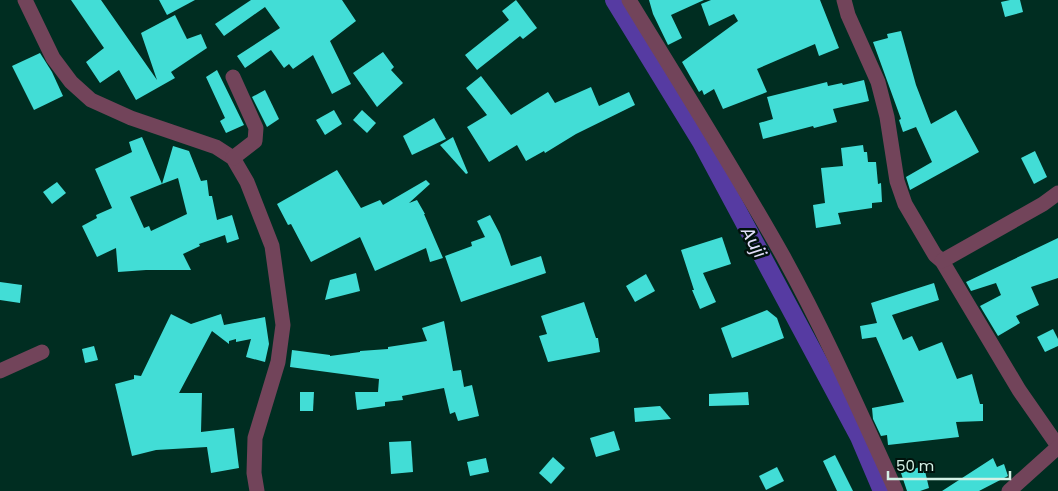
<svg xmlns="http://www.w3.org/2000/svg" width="1058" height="491" font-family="Poppins,sans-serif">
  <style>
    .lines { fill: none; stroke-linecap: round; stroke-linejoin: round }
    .canal { stroke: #563ba2; stroke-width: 18 }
    .building { fill: #42ddd6 }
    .street { stroke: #72445a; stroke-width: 15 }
    .labels { text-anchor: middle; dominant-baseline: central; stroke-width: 5; stroke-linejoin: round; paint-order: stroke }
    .water-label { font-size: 18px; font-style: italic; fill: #e1defa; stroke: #00120c }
  </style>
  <rect width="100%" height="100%" fill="#002d21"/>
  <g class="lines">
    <polyline class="canal" points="614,0 701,142 859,437 882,491"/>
  </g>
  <g class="building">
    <polygon points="71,0 101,0 157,80 141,33 175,15 187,39 201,34 207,48 171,72 175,78 136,100 119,70 100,83 86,62 104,48"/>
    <polygon points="159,0 195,0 167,15"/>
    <polygon points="251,0 342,0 356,21 330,41 351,84 332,94 313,55 293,69 289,64 284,68 271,50 245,68 237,56 280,28 265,7 224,36 215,24"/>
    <polygon points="516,0 537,28 523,39 520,36 477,70 465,55 509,20 502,11"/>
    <polygon points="649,0 704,0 671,15 682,38 668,45 653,14"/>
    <polygon points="711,0 820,0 839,48 819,56 815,44 757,69 767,92 723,109 714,89 704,95 702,90 699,92 682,62 738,21 734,14 709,26 701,4"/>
    <polygon points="1010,0 1020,0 1023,12 1005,17 1001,2"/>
    <polygon points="901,31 916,85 931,124 956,110 979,152 910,190 906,177 932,162 916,127 903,132 899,120 901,119 873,42 888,38 887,34"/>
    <polygon points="383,52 394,67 391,70 403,83 377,107 353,73"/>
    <polygon points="40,53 52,72 63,96 34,110 12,66"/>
    <polygon points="217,70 244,125 226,133 220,121 225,118 206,77"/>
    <polygon points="481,76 511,115 548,92 555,103 591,87 599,106 629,92 635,105 576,134 545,153 544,151 526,161 517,145 489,162 467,127 487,115 466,88"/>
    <polygon points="864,80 869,101 833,109 837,122 814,128 813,126 763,139 759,123 773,119 767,97 827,82 828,86 842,83 843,85"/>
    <polygon points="265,90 279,119 267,127 252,97"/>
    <polygon points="334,110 342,124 325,135 316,120"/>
    <polygon points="362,110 376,123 367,133 353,120"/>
    <polygon points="434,118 446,139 412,155 403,136"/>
    <polygon points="142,137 162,184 130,197 144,228 149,226 151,231 187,214 178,178 162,184 173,146 189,151 201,181 207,180 209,196 212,196 217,220 232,215 239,239 227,243 225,235 199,244 200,246 183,254 191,270 146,270 118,272 116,248 97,257 82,226 97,218 96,215 112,208 95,169 132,152 129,142"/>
    <polygon points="453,137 468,173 466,174 440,145"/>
    <polygon points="863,145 864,152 867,152 868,162 876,162 878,184 881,183 882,202 872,203 872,208 838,213 841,224 816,228 813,205 825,203 821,168 843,166 841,148"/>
    <polygon points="1035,151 1047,177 1034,184 1021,158"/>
    <polygon points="337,170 361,208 380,200 383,205 426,180 430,184 409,203 417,200 425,214 424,214 443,258 430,262 426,248 375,271 360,237 311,262 291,224 288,225 277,204"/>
    <polygon points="57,182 66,193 52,204 43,192"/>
    <polygon points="490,215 500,234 511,266 541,256 546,273 461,302 445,256 472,246 471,242 485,237 477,221"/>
    <polygon points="722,237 731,264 703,273 716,302 700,309 692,290 694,290 681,250"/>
    <polygon points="1058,238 1058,278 1031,287 1039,305 1016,316 1020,323 998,336 980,306 1001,295 996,283 971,291 966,282"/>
    <polygon points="356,273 360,291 325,300 330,280"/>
    <polygon points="646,274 655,291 635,302 626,286"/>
    <polygon points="0,282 22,285 20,303 0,300"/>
    <polygon points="934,283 939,300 892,315 903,340 912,336 919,351 942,342 957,379 972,374 980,404 983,404 983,421 956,422 959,437 888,445 887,435 881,436 873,419 872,408 904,402 876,337 862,339 860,326 877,323 871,303"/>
    <polygon points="584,302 596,338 598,338 600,352 548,362 539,336 547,334 541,316"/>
    <polygon points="767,310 777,318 784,338 732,358 721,328"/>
    <polygon points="171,314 191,324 221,314 224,325 265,317 269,344 265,362 246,357 251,339 236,342 236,339 229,341 229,344 212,331 179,393 202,393 201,432 234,428 239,468 211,473 207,447 156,450 132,456 115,384 134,379 134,375 141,376"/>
    <polygon points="444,321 453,371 461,370 464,387 472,385 479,416 458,421 455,412 450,414 444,388 402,396 403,400 385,402 385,406 357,410 355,392 378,392 379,379 290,367 292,350 330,355 330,356 360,352 360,351 388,349 388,347 427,341 422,328"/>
    <polygon points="1053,329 1058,339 1058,346 1045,352 1037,337"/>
    <polygon points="94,346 98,360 85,363 82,349"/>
    <polygon points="300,392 314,392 313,411 300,411"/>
    <polygon points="748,392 749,405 709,406 709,394"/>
    <polygon points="660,406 671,419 635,422 634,408"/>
    <polygon points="614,431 620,450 596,457 590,438"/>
    <polygon points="411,441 413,472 391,474 389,442"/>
    <polygon points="835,455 853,491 837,491 823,461"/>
    <polygon points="553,457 565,468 551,484 539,473"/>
    <polygon points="486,458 489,472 470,476 467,462"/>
    <polygon points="993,458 997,467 1004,464 1008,476 979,491 942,491"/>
    <polygon points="777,467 784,481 766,490 759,476"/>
    <polygon points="920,467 922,472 925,471 929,488 920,491 907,491 901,473"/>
  </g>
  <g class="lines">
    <g class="street">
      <polyline points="25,0 53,58 71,82 91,100 131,118 216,147 233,158 247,182 272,246 283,325 278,362 255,438 254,473 257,491"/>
      <path d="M629 0C681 85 734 169 783 256 825 332 860 412 896 491"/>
      <polyline points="844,0 848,15 878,82 887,117 897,181 905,204 935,255 942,261 1019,390 1058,446"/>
      <polyline points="233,158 255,141 256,128 233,77"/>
      <polyline points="942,261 1043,204 1058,193"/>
      <polyline points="0,371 42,352"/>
      <polyline points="1009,491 1058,447"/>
    </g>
  </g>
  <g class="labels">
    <g class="water-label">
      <text transform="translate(754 242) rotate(62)">Auji</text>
    </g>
  </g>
  <path d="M888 471v8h122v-8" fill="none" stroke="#d4f1e6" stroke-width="2.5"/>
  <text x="896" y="471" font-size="15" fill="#d4f1e6" stroke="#00120c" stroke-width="4" paint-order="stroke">50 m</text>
</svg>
